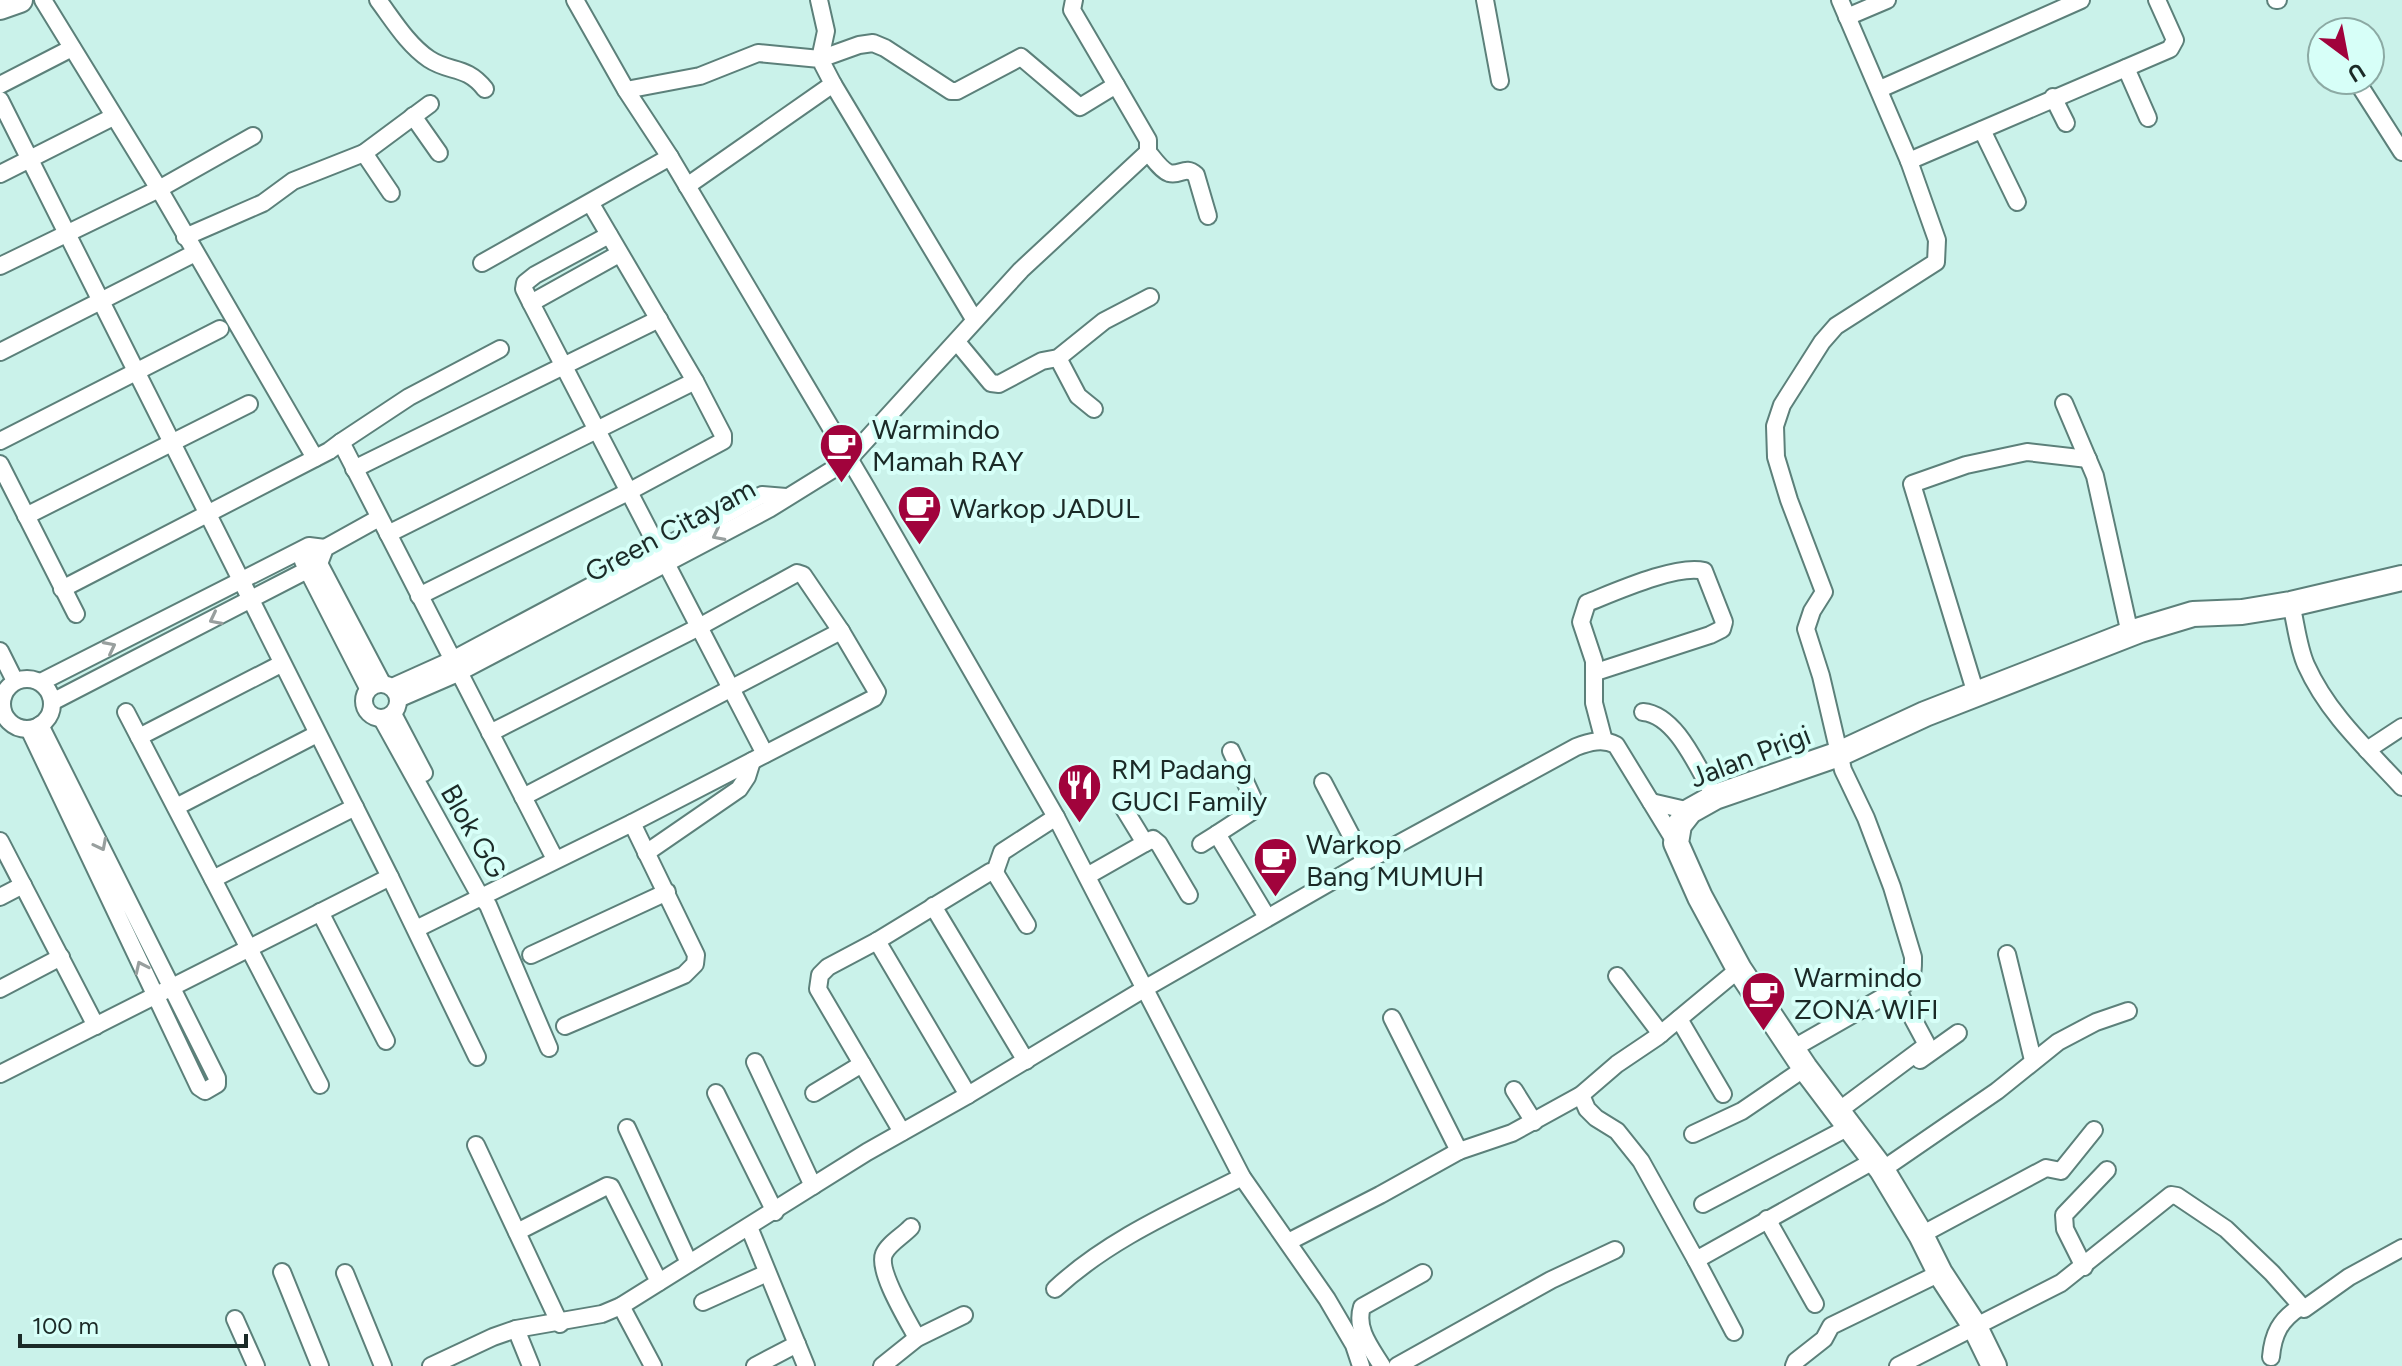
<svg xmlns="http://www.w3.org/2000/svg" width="2402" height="1366" font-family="Figtree,sans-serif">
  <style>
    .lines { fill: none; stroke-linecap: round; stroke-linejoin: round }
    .street-casing { stroke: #5c807a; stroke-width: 20 }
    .secondary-casing { stroke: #5c807a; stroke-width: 28 }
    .street { stroke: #fff; stroke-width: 16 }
    .secondary { stroke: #fff; stroke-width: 24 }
    .oneway { stroke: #989f9e }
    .labels { text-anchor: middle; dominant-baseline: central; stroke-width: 8; stroke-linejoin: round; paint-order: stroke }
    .poi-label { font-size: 28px; fill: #1b2a27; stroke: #d7fff8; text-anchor: start }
    .street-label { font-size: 28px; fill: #1b2a27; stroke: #d7fff8 }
  </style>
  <rect width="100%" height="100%" fill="#caf2ea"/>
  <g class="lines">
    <defs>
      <g id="street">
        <polyline points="43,0 159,189 315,458"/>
        <path d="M378 0C393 20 408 45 429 59 450 73 466 65 485 89"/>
        <polyline points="575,0 626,90 670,157 866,487 1056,817 1242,1177 1327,1299 1354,1345 1361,1366"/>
        <polyline points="819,0 826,31 820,59"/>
        <polyline points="1074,0 1072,10 1116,85"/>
        <polyline points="1485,0 1500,81"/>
        <polyline points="2276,0 2278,0"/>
        <polyline points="1847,17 1887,0"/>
        <polyline points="2126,68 2148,118"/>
        <polyline points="2356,80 2402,152"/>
        <polyline points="833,84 974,319"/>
        <polyline points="0,85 72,48"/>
        <polyline points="1880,89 2081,0"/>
        <polyline points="626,90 700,76 758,53 820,59 833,84 687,186"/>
        <polyline points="2053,97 2066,123"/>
        <polyline points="0,100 390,877 0,1074"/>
        <polyline points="413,116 439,153"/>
        <polyline points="1982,130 2017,202"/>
        <path d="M1148 152C1153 158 1161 170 1169 173 1181 176 1185 165 1196 175L1208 216"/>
        <polyline points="364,153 391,193"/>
        <polyline points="1909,161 2170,49 2175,40 2157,0"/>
        <polyline points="0,174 113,117"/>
        <polyline points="185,237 263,203 293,181 364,153 430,104"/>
        <polyline points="619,254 531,303 765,754"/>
        <polyline points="482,263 670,157"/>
        <polyline points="0,266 159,189 253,136"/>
        <polyline points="531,303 524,289 525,283 535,275 609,235"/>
        <polyline points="957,342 991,383 999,384 1042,361 1058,358 1104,321 1150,297"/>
        <polyline points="0,352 195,253"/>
        <polyline points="1058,358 1078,396 1094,409"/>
        <polyline points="2064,403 2095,476 2130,634"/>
        <polyline points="0,441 220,329"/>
        <polyline points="341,442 409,397 500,349"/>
        <polyline points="0,464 76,614"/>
        <polyline points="354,469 659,319"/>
        <polyline points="26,516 249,404"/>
        <polyline points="388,534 695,381"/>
        <polyline points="314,554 382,683"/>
        <polyline points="303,561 368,688"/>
        <polyline points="62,589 329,451 341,442 555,859"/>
        <polyline points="419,596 630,491 723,441 723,435 695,381 591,204"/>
        <path d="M2291 604C2296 624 2298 647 2306 665 2328 714 2367 749 2402 787"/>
        <polyline points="0,651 15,681"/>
        <path d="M1596 672 1710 635 1722 629 1724 622 1704 571C1677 564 1615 592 1587 603L1581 622 1594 661V703L1604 741"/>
        <circle cx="27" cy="704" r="25"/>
        <polyline points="41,682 309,546 325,548"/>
        <circle cx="381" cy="701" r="17"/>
        <polyline points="392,687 452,660 762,495 786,497"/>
        <polyline points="1976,694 1912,484 1966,465 2027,452 2088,459"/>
        <polyline points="398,699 458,673 769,509 848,460 1021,270 1148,152 1148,140 1116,85 1080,107 1021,57 957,91 951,91 885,48 873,43 859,45 820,59"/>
        <polyline points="52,702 319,564 325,548 379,518"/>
        <polyline points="126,712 320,1085"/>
        <path d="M1643 712C1677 715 1698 769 1715 797"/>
        <polyline points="393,714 424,773"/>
        <polyline points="382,719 480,896 488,905 549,1048"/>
        <polyline points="29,729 199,1087 205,1091 217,1084 217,1078 40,725"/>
        <polyline points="139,737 281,664"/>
        <polyline points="2367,750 2402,727"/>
        <polyline points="1231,751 1256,805 1254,810 1217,834 1267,917"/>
        <polyline points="1323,782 1365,862"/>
        <polyline points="523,797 841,631"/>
        <polyline points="1651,802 1690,811"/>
        <polyline points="176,807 317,734"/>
        <polyline points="0,841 96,1026"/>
        <polyline points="1145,843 1153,839 1159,844 1189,895"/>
        <polyline points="1201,844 1217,834"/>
        <polyline points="646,853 739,789 747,777 752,761"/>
        <polyline points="995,872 1002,852 1056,817"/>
        <polyline points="1087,876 1145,843 1120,802"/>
        <polyline points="390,877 477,1057"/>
        <polyline points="213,879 355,807"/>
        <polyline points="0,897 23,885"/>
        <polyline points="933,906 1026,1061"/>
        <polyline points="320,912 386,1041"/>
        <polyline points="416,929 632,823 874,698 877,692 841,631 803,575 797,573 699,627 490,733"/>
        <polyline points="877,941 968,1095"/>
        <polyline points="2007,954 2033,1060"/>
        <polyline points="531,955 667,892"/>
        <polyline points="1617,976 1661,1034"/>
        <polyline points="0,989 61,957"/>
        <polyline points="1392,1018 1459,1151"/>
        <polyline points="1679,1019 1723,1094"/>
        <polyline points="565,1026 684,975 695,964 696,955 632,823"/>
        <path d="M1792 1049 1904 985C1914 977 1913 969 1913 957L1892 887 1866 818 1843 770 1821 676 1806 629 1812 611 1824 592 1789 500 1776 457 1775 426 1782 405 1822 342 1836 326 1936 262 1937 240 1909 161 1840 0"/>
        <polyline points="1920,1060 1958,1033"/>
        <polyline points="755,1062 813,1186"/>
        <polyline points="1514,1090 1534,1122"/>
        <polyline points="716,1093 775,1212"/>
        <polyline points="814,1093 862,1064"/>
        <polyline points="1581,1095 1587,1109 1596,1118 1617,1131 1641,1161 1696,1260"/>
        <polyline points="1837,1112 1923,1048 1926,1043 1897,989"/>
        <polyline points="627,1128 689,1263"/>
        <polyline points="902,1132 818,989 820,975 828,967 877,941 990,872 995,872 997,876 1027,925"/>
        <polyline points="1693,1134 1742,1111 1805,1068"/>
        <polyline points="476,1145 560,1324"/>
        <polyline points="1882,1170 1997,1091 2058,1042 2096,1022 2128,1011"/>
        <polyline points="1703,1204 1849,1127"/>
        <polyline points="1767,1219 1815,1304"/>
        <polyline points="749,1227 806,1366"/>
        <path d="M911 1227C904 1235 888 1244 884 1254 877 1271 908 1321 917 1338"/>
        <polyline points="517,1232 607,1186 611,1187 659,1282"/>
        <polyline points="1921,1235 2046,1168 2061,1171 2094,1130"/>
        <polyline points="1288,1242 1380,1195 1459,1151 1512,1133 1581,1095 1617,1064 1657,1037 1739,969"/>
        <polyline points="2084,1267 2065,1229 2064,1215 2107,1170"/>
        <polyline points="282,1272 320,1366"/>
        <polyline points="345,1273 383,1366"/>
        <path d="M1055 1289C1109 1239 1177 1210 1242 1177"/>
        <polyline points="703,1302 767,1273"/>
        <polyline points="621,1306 653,1366"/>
        <polyline points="235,1319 256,1366"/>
        <polyline points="516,1329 531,1366"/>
        <polyline points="1734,1332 1696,1260 1875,1160"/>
        <path d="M2271 1357C2273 1334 2280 1320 2300 1307"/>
        <path d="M431 1366 493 1337 516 1329 602 1314 621 1306 867 1152 968 1095 1144 989 1365 862 1576 747C1589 742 1603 738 1616 745L1676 843"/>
        <polyline points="755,1366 797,1344"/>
        <polyline points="882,1366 917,1338 964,1315"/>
        <path d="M1382 1366C1371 1348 1355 1329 1362 1307L1423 1273"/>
        <polyline points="1397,1366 1551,1280 1615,1250"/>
        <polyline points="1794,1366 1796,1361 1824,1339 1831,1326 1940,1273"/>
        <polyline points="1898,1366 2061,1283 2171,1195 2177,1196 2226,1229 2272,1273 2304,1309 2349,1277 2402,1248"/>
      </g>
      <g id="secondary">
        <polyline points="0,7 20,0"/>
        <polyline points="1994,1366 1974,1325 1940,1273 1921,1235 1882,1170 1805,1068 1739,969 1700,897 1676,843 1679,825 1690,811 1715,797 1839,754 1925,714 2140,630 2193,614 2242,612 2291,604 2402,578"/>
      </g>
    </defs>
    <use href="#street" class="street-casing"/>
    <use href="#secondary" class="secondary-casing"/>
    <use href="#street" class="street"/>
    <use href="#secondary" class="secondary"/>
  </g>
  <defs><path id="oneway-chevron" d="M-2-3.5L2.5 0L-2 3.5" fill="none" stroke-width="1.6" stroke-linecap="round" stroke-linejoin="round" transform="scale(2)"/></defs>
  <g class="oneway">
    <use href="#oneway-chevron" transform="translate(718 535) rotate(153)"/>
    <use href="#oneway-chevron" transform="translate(215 619) rotate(153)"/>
    <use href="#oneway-chevron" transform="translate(110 647) rotate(-27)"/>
    <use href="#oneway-chevron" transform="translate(101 845) rotate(63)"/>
    <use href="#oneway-chevron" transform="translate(141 967) rotate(-115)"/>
  </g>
  <defs>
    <symbol id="cafe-pin" viewBox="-11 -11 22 30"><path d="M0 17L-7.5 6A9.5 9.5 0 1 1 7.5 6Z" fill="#a1033c" stroke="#d7fff8"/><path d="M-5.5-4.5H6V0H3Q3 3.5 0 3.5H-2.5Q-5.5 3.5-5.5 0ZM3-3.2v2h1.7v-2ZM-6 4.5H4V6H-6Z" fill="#fff"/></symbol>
    <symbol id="restaurant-pin" viewBox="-11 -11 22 30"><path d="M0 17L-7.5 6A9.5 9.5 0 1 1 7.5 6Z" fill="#a1033c" stroke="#d7fff8"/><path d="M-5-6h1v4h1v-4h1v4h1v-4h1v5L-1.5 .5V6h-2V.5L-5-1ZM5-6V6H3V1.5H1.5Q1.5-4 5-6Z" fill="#fff"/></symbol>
  </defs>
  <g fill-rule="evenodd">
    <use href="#cafe-pin" x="816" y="420" width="51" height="69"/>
    <use href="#cafe-pin" x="894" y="482" width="51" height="69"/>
    <use href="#restaurant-pin" x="1054" y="760" width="51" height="69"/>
    <use href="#cafe-pin" x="1250" y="834" width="51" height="69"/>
    <use href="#cafe-pin" x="1738" y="968" width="51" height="69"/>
  </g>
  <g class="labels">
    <g class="poi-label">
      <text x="872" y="429">Warmindo<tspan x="872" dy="32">Mamah RAY</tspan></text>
      <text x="950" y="508">Warkop JADUL</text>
      <text x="1111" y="769">RM Padang<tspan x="1111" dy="32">GUCI Family</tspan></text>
      <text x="1306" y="844">Warkop<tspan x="1306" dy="32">Bang MUMUH</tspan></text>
      <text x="1794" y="977">Warmindo<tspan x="1794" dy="32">ZONA WIFI</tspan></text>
    </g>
    <g class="street-label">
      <text transform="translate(670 530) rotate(-28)">Green Citayam</text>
      <text transform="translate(1750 756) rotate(-21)">Jalan Prigi</text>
      <text transform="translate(474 831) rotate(60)">Blok GG</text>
    </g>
  </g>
  <g transform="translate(2346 56) rotate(148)"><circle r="38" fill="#d7fff8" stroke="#8caaa4" stroke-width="2"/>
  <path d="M0-6L14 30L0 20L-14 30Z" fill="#a1033c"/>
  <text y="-12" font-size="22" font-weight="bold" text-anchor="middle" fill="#1b2a27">U</text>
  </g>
  <path d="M20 1334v12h226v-12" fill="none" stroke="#1b2a27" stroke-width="4"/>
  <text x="32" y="1334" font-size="24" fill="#1b2a27" stroke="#d7fff8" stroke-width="6" paint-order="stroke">100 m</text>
</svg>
